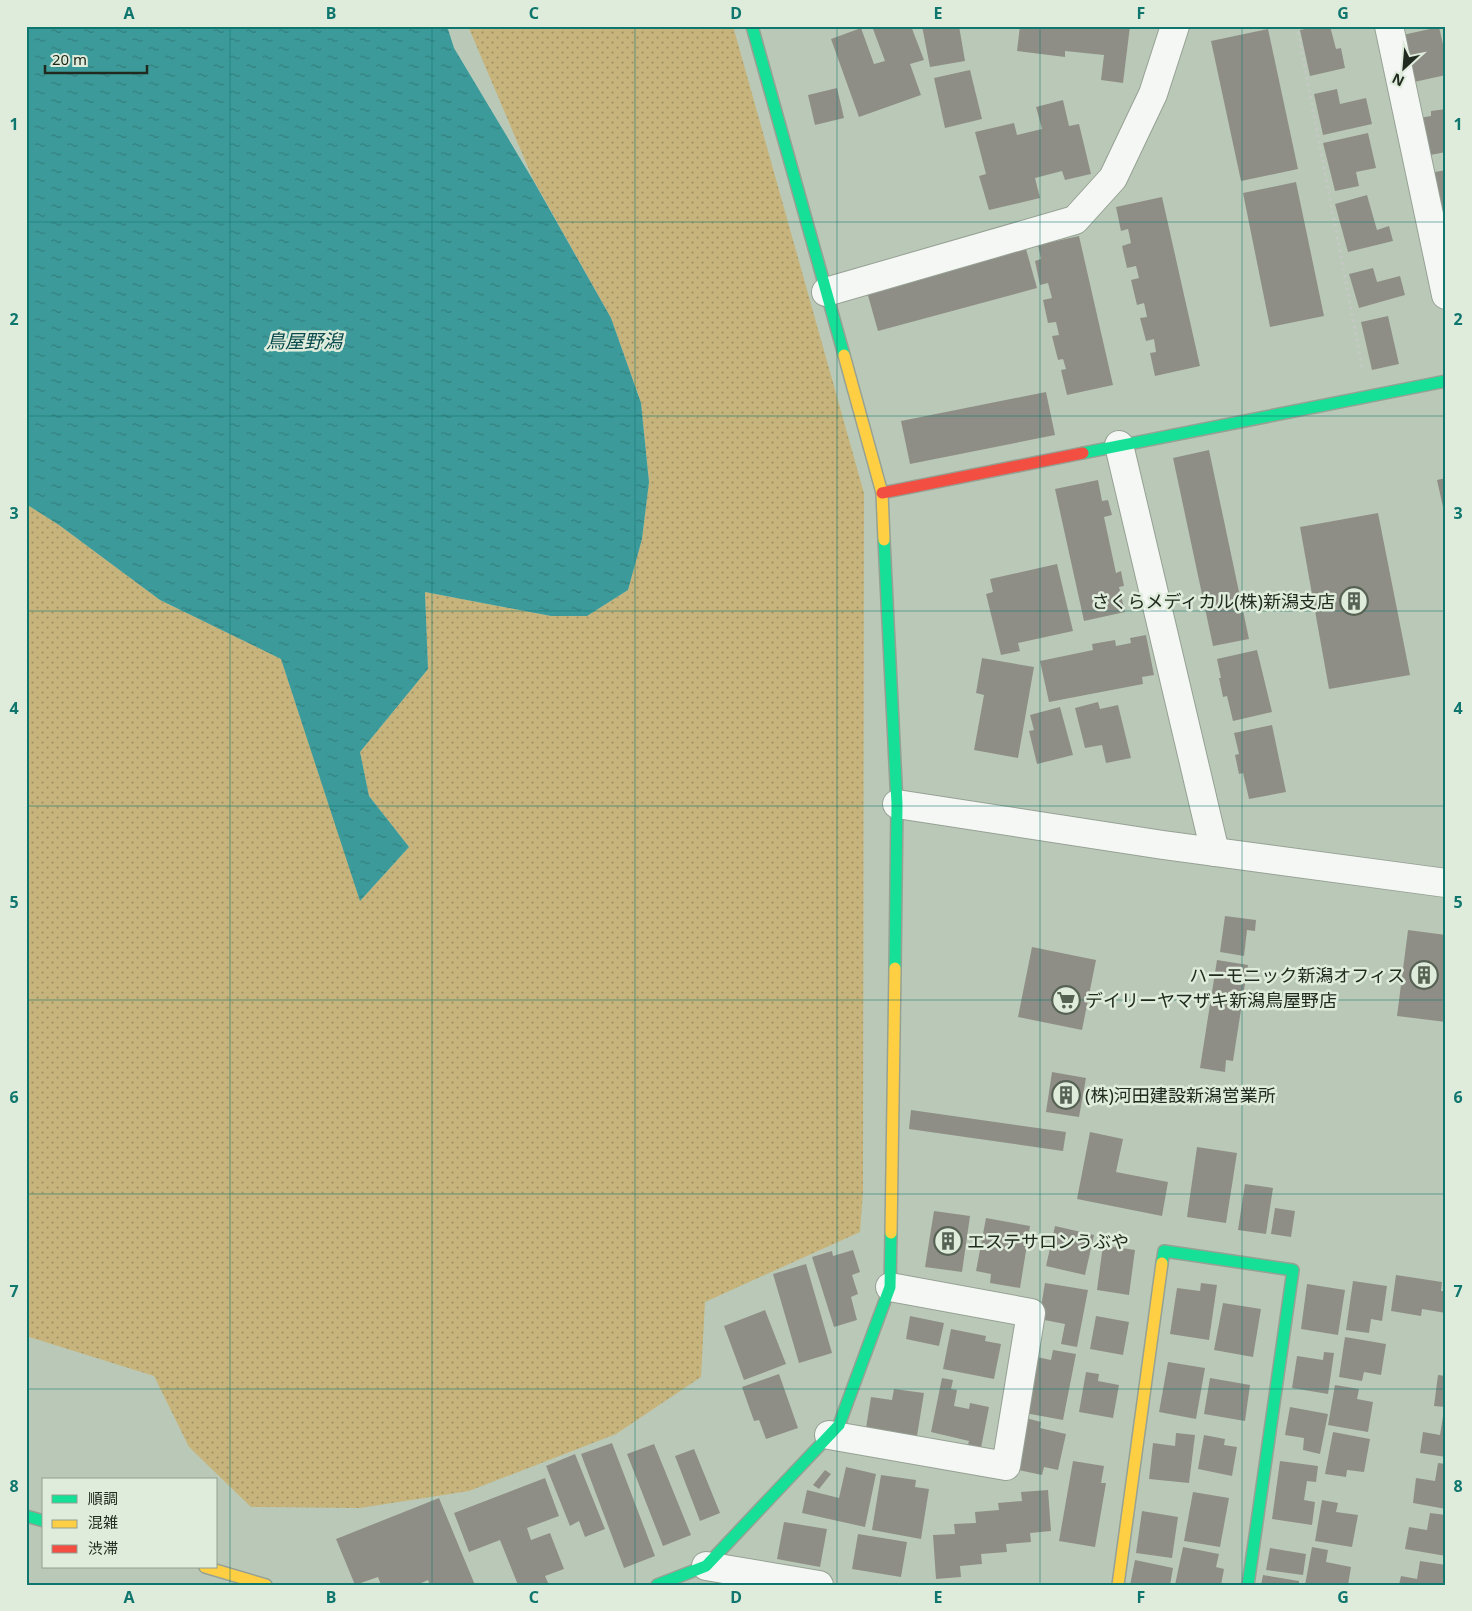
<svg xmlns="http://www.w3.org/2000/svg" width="1472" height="1611" font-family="'Noto Sans','Noto Sans JP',sans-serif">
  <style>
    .grass { fill: url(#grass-dots) }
    .water { fill: url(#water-ripples) }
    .building { fill: #8f8e86 }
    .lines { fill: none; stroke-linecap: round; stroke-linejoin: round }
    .street-casing { stroke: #96a194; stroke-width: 30 }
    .fast-casing { stroke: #96a194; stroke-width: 14 }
    .slow-casing { stroke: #96a194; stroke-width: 14 }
    .jam-casing { stroke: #96a194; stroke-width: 14 }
    .path { stroke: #c5c9c4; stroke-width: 3; stroke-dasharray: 2.5 4; stroke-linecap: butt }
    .street { stroke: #f5f7f4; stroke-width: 28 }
    .fast { stroke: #16e098; stroke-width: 11 }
    .slow { stroke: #ffcf43; stroke-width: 11 }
    .jam { stroke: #f24e42; stroke-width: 11 }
    .grid { fill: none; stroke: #0f766e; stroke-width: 1; stroke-opacity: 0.55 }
    .labels { text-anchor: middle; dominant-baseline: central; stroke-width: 5; stroke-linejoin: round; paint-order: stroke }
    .poi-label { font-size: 18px; fill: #202a1e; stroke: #dfecdc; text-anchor: start }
    .water-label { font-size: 19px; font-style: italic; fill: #07494c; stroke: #dfecdc }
    .neatline { fill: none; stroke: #0f766e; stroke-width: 2 }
    .grid-label { font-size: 16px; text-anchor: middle; font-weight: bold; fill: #0f766e }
  </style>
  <defs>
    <pattern id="grass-dots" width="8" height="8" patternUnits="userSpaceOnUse" patternTransform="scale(1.25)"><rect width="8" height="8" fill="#c7b47c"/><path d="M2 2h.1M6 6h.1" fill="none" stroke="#a19365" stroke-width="1.8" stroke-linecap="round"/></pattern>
    <pattern id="water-ripples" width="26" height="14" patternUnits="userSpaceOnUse" patternTransform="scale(1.25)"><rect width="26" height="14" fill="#3c9b9a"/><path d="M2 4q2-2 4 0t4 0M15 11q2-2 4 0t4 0" fill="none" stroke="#327f7d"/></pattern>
  </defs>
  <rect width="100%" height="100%" fill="#bac9b7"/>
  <polygon class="grass" points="468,26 733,26 864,493 863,1192 860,1232 705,1302 701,1377 616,1434 469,1491 360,1508 251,1507 189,1447 154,1376 26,1336 26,504 59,525 160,600 281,659 361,900 409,847 369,796 360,752 428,669 425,592 551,616 587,616 628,590 642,539 649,481 641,403 611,318 533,179"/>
  <polygon class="water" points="26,26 447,26 454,48 533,180 611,318 641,403 649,482 642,539 628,590 587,616 551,616 425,592 428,669 360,752 369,796 409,847 360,901 281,659 160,600 59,525 26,504"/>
  <g class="building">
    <polygon points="879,26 911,26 924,60 910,64 921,95 859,117 831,39 861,28 874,64 885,61 873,29"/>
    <polygon points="922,26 959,26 965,61 930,67"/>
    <polygon points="1020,26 1130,26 1123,83 1101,80 1104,55 1065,51 1065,57 1017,51"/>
    <polygon points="1320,26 1330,26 1336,49 1341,48 1345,68 1310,76 1300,30"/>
    <polygon points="1439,27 1446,57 1446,75 1405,84 1398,36"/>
    <polygon points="1268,29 1298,169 1241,181 1211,41"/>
    <polygon points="970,70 982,119 945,128 934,78"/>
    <polygon points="837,88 844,118 815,125 808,95"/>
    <polygon points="1337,89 1340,104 1366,98 1372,124 1323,135 1314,94"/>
    <polygon points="1063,100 1069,126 1079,124 1091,174 1065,180 1062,171 1035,178 1040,198 989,210 979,176 986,174 975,132 1014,123 1017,135 1042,129 1036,107"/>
    <polygon points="1446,109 1446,152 1420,157 1413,119 1431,116 1431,111"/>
    <polygon points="1368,133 1376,168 1356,172 1359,186 1335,191 1323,143"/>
    <polygon points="1446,170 1446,219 1434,221 1424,174"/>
    <polygon points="1296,182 1324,316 1270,327 1243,193"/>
    <polygon points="1367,195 1377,230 1389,226 1393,241 1348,252 1335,204"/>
    <polygon points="1162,197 1200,366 1155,376 1150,353 1156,352 1154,339 1146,341 1140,318 1147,317 1144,303 1137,305 1131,280 1139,278 1136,266 1127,268 1122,246 1131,243 1128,229 1121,231 1116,207"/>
    <polygon points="1079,236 1113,385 1067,395 1061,370 1066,369 1063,359 1058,360 1052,336 1059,335 1056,322 1048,323 1043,300 1052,298 1048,283 1040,285 1035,261 1041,259 1038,245"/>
    <polygon points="1026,249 1037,288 878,331 867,292"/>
    <polygon points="1373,268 1377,282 1400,276 1405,295 1359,308 1349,274"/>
    <polygon points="1388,316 1399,364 1372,370 1361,322"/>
    <polygon points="1046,392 1055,435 910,464 901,421"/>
    <polygon points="1209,450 1249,639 1213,646 1173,458"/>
    <polygon points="1446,478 1446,516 1445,516 1437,480"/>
    <polygon points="1098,480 1102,501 1108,500 1112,515 1104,517 1116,573 1121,571 1124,586 1119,587 1125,612 1084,621 1055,489"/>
    <polygon points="1378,513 1410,675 1329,689 1300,527"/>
    <polygon points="1057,564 1073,631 1018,643 1020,651 1001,655 986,594 993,592 990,579"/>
    <polygon points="1146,635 1154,675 1142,677 1143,684 1049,702 1040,661 1093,650 1092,644 1115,640 1116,646 1131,643 1130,638"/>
    <polygon points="1257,650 1272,712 1233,721 1227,696 1223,697 1219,678 1221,678 1217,659"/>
    <polygon points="982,658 1034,667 1018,758 974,750 984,695 976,693"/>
    <polygon points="1098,702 1100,709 1118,705 1131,758 1106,763 1102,745 1085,748 1075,708"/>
    <polygon points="1060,707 1073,755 1037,764 1029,731 1034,730 1030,715"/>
    <polygon points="1272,725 1286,792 1249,799 1243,773 1239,774 1235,755 1239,754 1234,733"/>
    <polygon points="1225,916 1256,920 1255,931 1247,930 1244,956 1220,952"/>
    <polygon points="1408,930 1446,935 1446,1022 1397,1016"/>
    <polygon points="1032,947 1096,960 1082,1030 1018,1017"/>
    <polygon points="1217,960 1248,965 1233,1061 1226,1060 1225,1072 1200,1068"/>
    <polygon points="1052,1072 1086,1078 1079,1117 1046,1112"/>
    <polygon points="911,1110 1066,1132 1063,1151 909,1129"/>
    <polygon points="1090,1132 1123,1139 1116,1172 1168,1182 1162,1216 1077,1199"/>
    <polygon points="1197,1147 1237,1153 1226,1223 1187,1217"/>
    <polygon points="1245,1184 1273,1188 1266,1234 1238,1230"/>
    <polygon points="1275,1208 1295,1211 1291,1237 1271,1234"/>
    <polygon points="934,1211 970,1216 962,1272 925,1267"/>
    <polygon points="986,1218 1030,1226 1020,1288 990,1283 991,1274 976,1271"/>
    <polygon points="1055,1226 1094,1235 1085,1275 1046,1266"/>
    <polygon points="1103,1245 1135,1250 1129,1295 1097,1290"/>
    <polygon points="853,1250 860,1272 852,1275 858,1294 851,1297 857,1320 834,1327 812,1257 832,1251 833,1256"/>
    <polygon points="806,1264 832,1353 799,1363 773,1274"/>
    <polygon points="1396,1275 1442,1282 1441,1291 1446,1291 1446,1313 1422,1309 1421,1316 1391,1311"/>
    <polygon points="1353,1281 1387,1286 1382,1321 1371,1319 1369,1333 1346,1330"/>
    <polygon points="1045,1283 1088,1290 1077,1347 1061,1344 1065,1324 1039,1319"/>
    <polygon points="1201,1283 1217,1285 1209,1340 1170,1334 1177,1288 1200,1291"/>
    <polygon points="1307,1284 1345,1290 1338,1335 1301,1329"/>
    <polygon points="1223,1303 1261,1309 1253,1357 1214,1350"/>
    <polygon points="765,1310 786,1364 744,1380 724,1326"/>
    <polygon points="910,1316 944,1323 939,1346 906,1339"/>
    <polygon points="1096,1316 1129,1322 1123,1355 1090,1349"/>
    <polygon points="951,1329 986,1336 985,1341 1001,1344 994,1379 943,1369"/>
    <polygon points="1345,1337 1386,1344 1381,1375 1364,1372 1362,1381 1339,1377"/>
    <polygon points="1053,1350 1076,1354 1063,1420 1025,1413 1037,1357 1051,1360"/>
    <polygon points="1324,1352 1334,1353 1328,1394 1292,1388 1297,1356 1323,1360"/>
    <polygon points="1168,1362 1205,1368 1196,1419 1159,1412"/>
    <polygon points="1086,1372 1099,1374 1098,1381 1119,1385 1113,1418 1079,1412"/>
    <polygon points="779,1374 798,1428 766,1439 759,1420 754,1421 742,1387"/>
    <polygon points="1438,1375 1446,1376 1446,1407 1434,1406"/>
    <polygon points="942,1378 953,1380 951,1389 957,1390 954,1406 969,1409 970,1403 989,1407 981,1448 968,1445 969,1441 931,1432"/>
    <polygon points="1210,1378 1250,1385 1245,1421 1204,1414"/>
    <polygon points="1335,1385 1359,1389 1357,1399 1373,1402 1368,1432 1328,1425"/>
    <polygon points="894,1389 924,1393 917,1436 866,1428 871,1397 892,1400"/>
    <polygon points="1290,1407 1328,1414 1320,1454 1303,1450 1304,1438 1285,1435"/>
    <polygon points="1443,1416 1446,1417 1446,1457 1420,1453 1423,1432 1440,1435"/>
    <polygon points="1026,1418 1041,1422 1040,1428 1066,1434 1058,1470 1044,1467 1042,1475 1014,1469"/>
    <polygon points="1333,1432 1370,1439 1364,1472 1347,1470 1346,1477 1325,1474"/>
    <polygon points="1176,1433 1195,1435 1189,1483 1149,1479 1153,1443 1175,1446"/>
    <polygon points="1204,1435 1225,1439 1224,1445 1237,1447 1232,1476 1198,1469"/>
    <polygon points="612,1443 655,1556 624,1568 581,1454"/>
    <polygon points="654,1444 691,1535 663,1546 627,1454"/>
    <polygon points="694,1449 720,1513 700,1521 675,1456"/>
    <polygon points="575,1454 605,1529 585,1537 579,1521 570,1526 546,1466"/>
    <polygon points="1073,1461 1104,1466 1101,1483 1106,1483 1095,1547 1059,1541"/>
    <polygon points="1280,1461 1318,1466 1316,1482 1307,1481 1304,1500 1315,1502 1312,1525 1272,1519"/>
    <polygon points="1438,1463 1446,1464 1446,1509 1413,1503 1416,1478 1435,1481"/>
    <polygon points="846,1467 876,1474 865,1527 802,1513 807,1490 839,1498"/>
    <polygon points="825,1470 831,1474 819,1489 813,1485"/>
    <polygon points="881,1475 916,1480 915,1487 929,1489 921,1539 872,1530"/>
    <polygon points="545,1478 559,1516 527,1528 531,1540 550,1533 564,1569 545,1576 549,1585 518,1585 500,1540 469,1552 454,1513"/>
    <polygon points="1048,1490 1051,1531 1030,1533 1031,1542 1006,1544 1007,1552 981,1554 982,1564 960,1566 961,1577 936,1579 933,1535 955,1534 954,1524 976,1523 975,1512 999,1510 998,1503 1022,1501 1021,1492"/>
    <polygon points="1193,1492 1229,1498 1220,1547 1184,1541"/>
    <polygon points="439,1498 475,1585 430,1585 428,1580 417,1585 381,1585 378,1577 355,1585 336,1539"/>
    <polygon points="1322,1500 1338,1503 1336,1512 1358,1515 1352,1547 1315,1541"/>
    <polygon points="1142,1511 1178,1517 1172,1558 1136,1553"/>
    <polygon points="1430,1513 1446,1515 1446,1556 1405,1549 1409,1527 1427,1530"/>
    <polygon points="784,1522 827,1529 820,1567 777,1559"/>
    <polygon points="858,1534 907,1542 901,1577 852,1569"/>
    <polygon points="1183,1547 1219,1554 1216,1567 1224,1569 1221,1585 1175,1585"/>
    <polygon points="1312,1547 1328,1550 1326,1562 1351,1567 1348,1585 1305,1585"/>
    <polygon points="1270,1548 1306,1554 1303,1575 1266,1570"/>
    <polygon points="1135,1560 1173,1568 1170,1585 1130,1585"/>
    <polygon points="1420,1561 1446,1565 1445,1585 1399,1585 1401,1576 1417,1579"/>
    <polygon points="1263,1575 1299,1581 1299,1585 1261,1585"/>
  </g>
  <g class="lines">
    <defs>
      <g id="street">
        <polyline points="1389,26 1446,295"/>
        <polyline points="826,292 1075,220 1113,178 1153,94 1175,26"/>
        <polyline points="1119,445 1215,852"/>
        <polyline points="897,804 1163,845 1446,883"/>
        <polyline points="829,1435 1006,1466 1031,1313 890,1287"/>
        <polyline points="706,1566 819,1585"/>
      </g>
      <g id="fast">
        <polyline points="752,26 844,355"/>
        <polyline points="1083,453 1446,381"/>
        <polyline points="884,540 897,804 895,968"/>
        <polyline points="1162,1263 1164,1251 1293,1270 1248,1585"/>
        <polyline points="26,1516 44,1521"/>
        <polyline points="657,1585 706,1566 839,1425 890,1287 891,1233"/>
      </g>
      <g id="slow">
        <polyline points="844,355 882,493 884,540"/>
        <polyline points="891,1233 895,968"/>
        <polyline points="205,1567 266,1585"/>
        <polyline points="1118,1585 1162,1263"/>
      </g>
      <polyline id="jam" points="882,493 1083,453"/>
    </defs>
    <use href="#street" class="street-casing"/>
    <use href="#fast" class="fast-casing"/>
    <use href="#slow" class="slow-casing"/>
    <use href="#jam" class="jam-casing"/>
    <polyline class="path" points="1297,26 1362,367"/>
    <use href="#street" class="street"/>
    <use href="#fast" class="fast"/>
    <use href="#slow" class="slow"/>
    <use href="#jam" class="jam"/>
  </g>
  <path class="grid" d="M230 26V1585M432 26V1585M635 26V1585M837 26V1585M1040 26V1585M1242 26V1585M26 222H1446M26 416H1446M26 611H1446M26 806H1446M26 1000H1446M26 1194H1446M26 1389H1446"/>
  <defs>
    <symbol id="building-ring" viewBox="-11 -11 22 22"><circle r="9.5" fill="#dfecdc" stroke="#566254" stroke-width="1.5"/><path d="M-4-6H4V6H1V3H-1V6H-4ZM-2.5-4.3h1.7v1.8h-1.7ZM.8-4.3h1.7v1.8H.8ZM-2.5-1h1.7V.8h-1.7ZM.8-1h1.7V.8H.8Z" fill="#566254"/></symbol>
    <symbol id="supermarket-ring" viewBox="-11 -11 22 22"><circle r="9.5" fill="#dfecdc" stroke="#566254" stroke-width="1.5"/><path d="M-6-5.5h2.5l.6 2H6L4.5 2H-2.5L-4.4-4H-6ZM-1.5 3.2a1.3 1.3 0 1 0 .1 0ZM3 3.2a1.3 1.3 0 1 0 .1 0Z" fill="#566254"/></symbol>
  </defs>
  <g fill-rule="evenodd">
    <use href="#building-ring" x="1338" y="585" width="32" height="32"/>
    <use href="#building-ring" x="1408" y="959" width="32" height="32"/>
    <use href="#supermarket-ring" x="1050" y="984" width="32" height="32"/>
    <use href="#building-ring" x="1050" y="1079" width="32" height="32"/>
    <use href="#building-ring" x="932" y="1225" width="32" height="32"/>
  </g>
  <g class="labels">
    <g class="poi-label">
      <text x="1335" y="601" text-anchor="end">さくらメディカル(株)新潟支店</text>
      <text x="1405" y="975" text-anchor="end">ハーモニック新潟オフィス</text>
      <text x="1085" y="1000">デイリーヤマザキ新潟鳥屋野店</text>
      <text x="1085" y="1095">(株)河田建設新潟営業所</text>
      <text x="967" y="1241">エステサロンうぶや</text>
    </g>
    <g class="water-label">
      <text x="304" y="341">鳥屋野潟</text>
    </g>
  </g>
  <rect width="1472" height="1611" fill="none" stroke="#dfecdc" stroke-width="55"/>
  <rect x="42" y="1478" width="175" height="90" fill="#dfecdc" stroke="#939e90"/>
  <rect x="52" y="1495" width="25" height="8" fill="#16e098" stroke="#939e90"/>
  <text x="88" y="1504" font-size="15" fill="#202a1e">順調</text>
  <rect x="52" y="1520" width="25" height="8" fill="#ffcf43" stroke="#939e90"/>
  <text x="88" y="1528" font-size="15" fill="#202a1e">混雑</text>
  <rect x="52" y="1545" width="25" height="8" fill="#f24e42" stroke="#939e90"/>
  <text x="88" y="1554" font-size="15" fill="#202a1e">渋滞</text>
  <g transform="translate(1404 68) rotate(206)" stroke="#dfecdc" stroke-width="4" paint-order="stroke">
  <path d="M0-4L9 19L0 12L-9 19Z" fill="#202a1e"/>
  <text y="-8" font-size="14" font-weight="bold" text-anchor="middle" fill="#202a1e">N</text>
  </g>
  <path d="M45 65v8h102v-8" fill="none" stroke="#202a1e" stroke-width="2.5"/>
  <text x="52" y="65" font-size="15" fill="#202a1e" stroke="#dfecdc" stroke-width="4" paint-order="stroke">20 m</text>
  <rect x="28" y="28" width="1416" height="1556" class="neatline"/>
  <g class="grid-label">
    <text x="129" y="19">A</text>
    <text x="331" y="19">B</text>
    <text x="534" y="19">C</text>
    <text x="736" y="19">D</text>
    <text x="938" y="19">E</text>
    <text x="1141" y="19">F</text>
    <text x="1343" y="19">G</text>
    <text x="14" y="130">1</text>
    <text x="1458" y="130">1</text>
    <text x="14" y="325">2</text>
    <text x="1458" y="325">2</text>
    <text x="14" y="519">3</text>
    <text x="1458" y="519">3</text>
    <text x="14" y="714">4</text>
    <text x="1458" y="714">4</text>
    <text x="14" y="908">5</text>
    <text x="1458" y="908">5</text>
    <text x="14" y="1103">6</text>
    <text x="1458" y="1103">6</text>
    <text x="14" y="1297">7</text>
    <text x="1458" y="1297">7</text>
    <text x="14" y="1492">8</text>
    <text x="1458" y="1492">8</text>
    <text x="129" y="1603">A</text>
    <text x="331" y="1603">B</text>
    <text x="534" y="1603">C</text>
    <text x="736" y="1603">D</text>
    <text x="938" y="1603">E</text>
    <text x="1141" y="1603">F</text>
    <text x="1343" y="1603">G</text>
  </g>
</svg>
